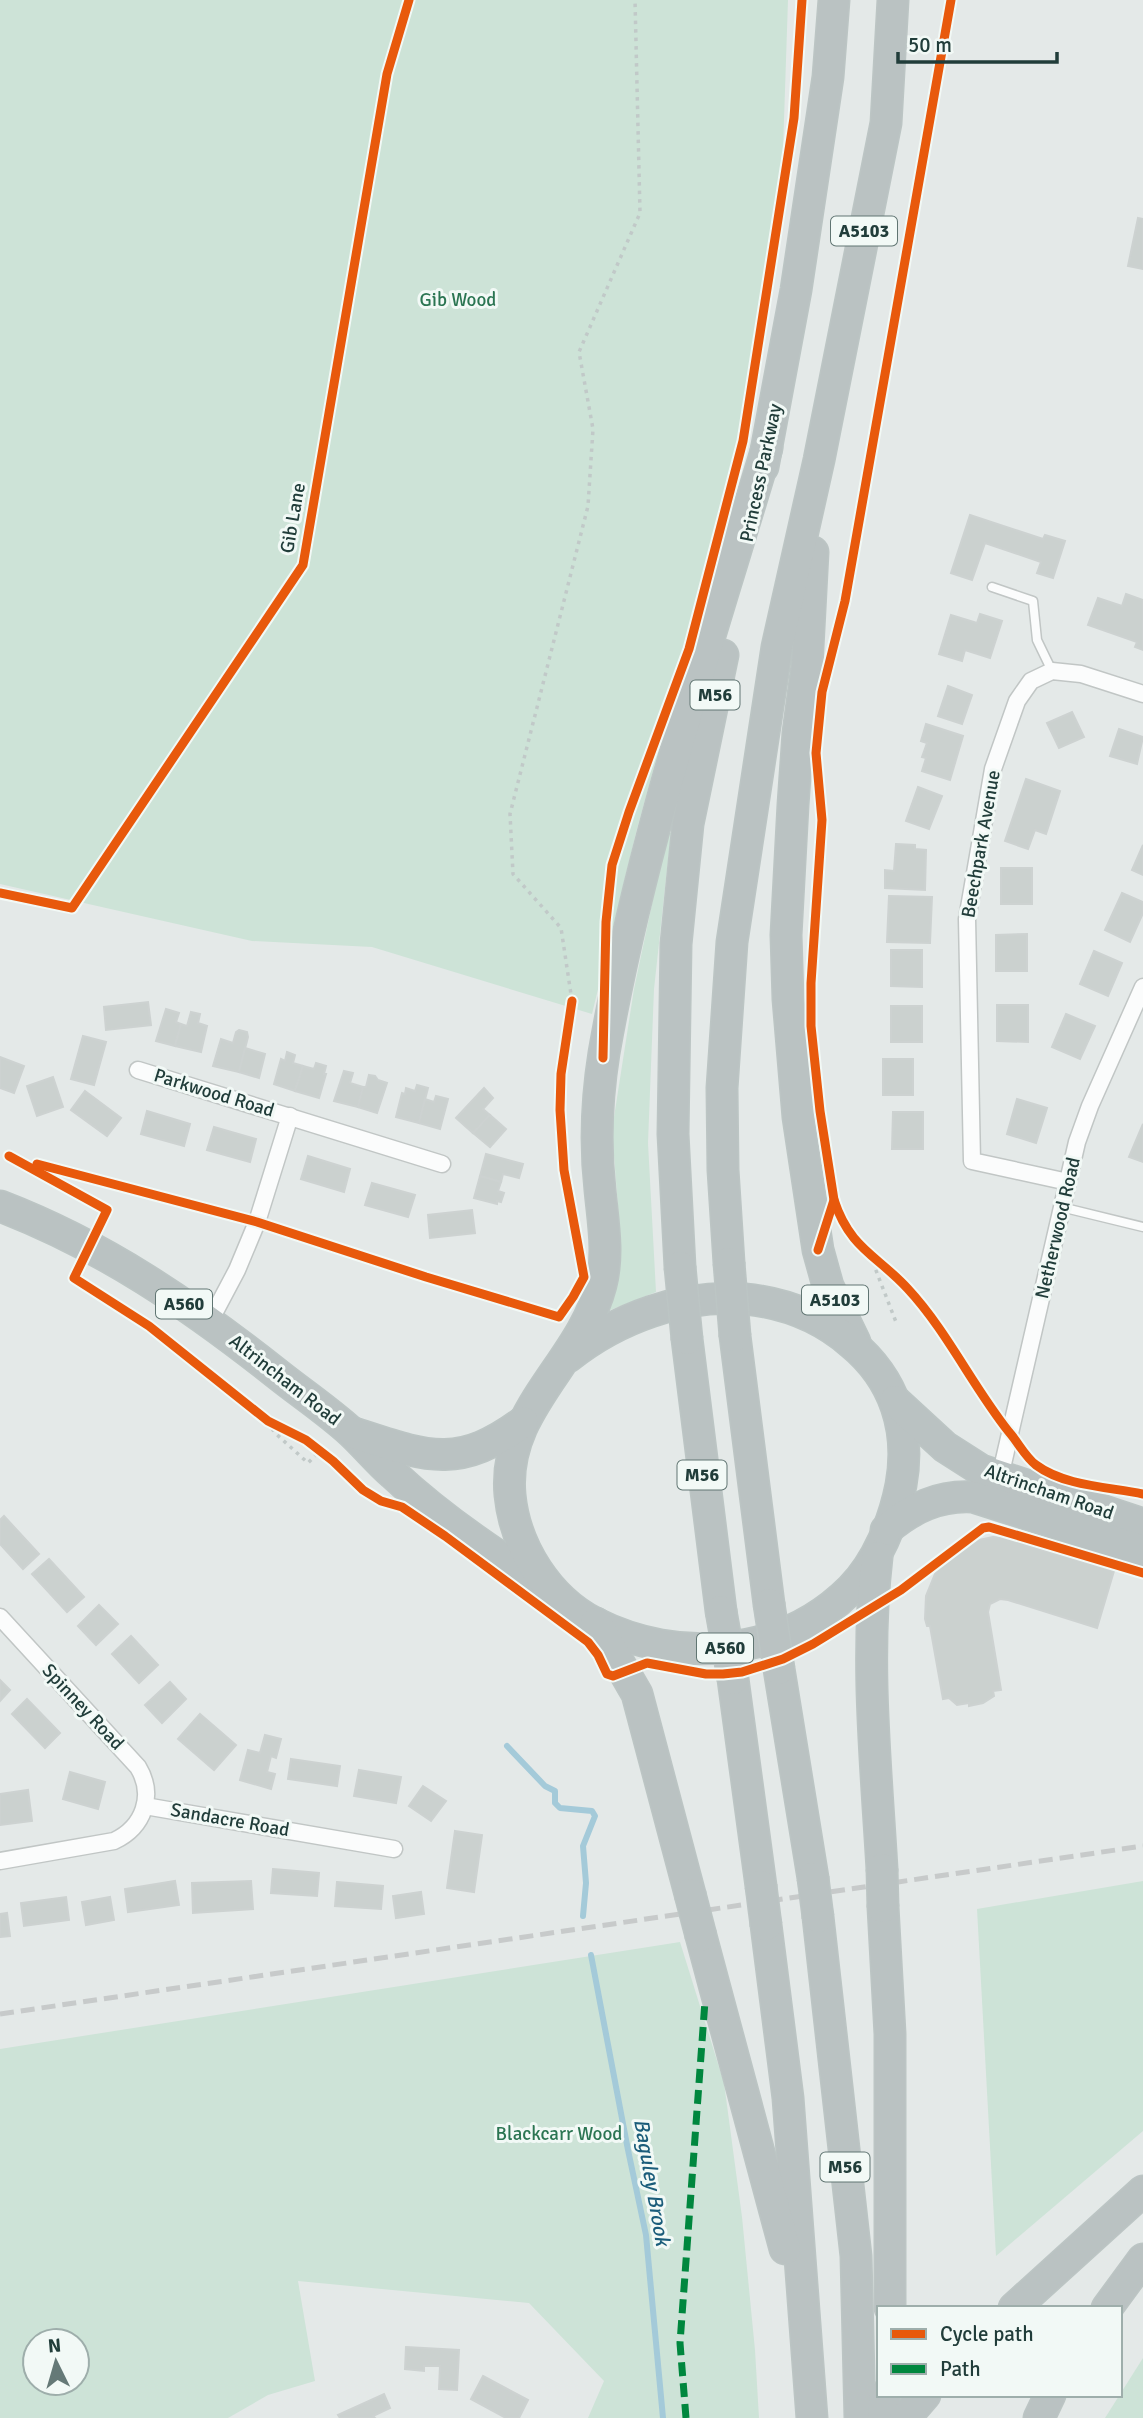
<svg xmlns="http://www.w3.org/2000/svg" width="1143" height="2418" font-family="Signika,sans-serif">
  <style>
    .green { fill: #cde3d7; fill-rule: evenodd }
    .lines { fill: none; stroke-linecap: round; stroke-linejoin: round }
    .stream { stroke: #a4cad9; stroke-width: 6 }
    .building { fill: #cbd1cf; stroke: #cdd2d1; stroke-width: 2 }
    .lane-casing { stroke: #c1c6c5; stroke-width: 11 }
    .street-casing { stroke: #c1c6c5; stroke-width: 19 }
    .highway-casing { stroke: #bcc5c4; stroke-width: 33 }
    .path { stroke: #c1c9c8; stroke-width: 3.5; stroke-dasharray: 3.5 5; stroke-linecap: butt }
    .lane { stroke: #fbfcfc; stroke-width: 8 }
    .street { stroke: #fbfcfc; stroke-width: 16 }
    .highway { stroke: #bac2c2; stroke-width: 30 }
    .rail { stroke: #c7caca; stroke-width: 5; stroke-dasharray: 14 7; stroke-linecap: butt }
    .highway-bridge-casing { stroke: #bcc5c4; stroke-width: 33; stroke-linecap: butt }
    .highway-bridge { stroke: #bac2c2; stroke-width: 30 }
    .quiet { stroke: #00873e; stroke-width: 7; stroke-dasharray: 14 7; stroke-linecap: butt }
    .cycleway-casing { stroke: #f2f9f6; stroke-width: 13 }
    .cycleway { stroke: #e8590c; stroke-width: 9 }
    .labels { text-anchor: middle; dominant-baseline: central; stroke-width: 6; stroke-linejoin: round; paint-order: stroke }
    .shield { fill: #f2f9f6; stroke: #607572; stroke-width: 2 }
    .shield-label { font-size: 18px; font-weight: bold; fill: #213d3a }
    .park-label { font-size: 19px; fill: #2b7552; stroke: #f2f9f6 }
    .street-label { font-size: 19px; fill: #213d3a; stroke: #f2f9f6 }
    .water-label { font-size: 21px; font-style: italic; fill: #1a5c7a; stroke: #f2f9f6 }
  </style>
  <rect width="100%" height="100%" fill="#e4e9e8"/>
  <g class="green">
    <polygon points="0,0 788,0 783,150 740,425 721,525 637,829 592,1014 372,947 252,941 0,884"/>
    <polygon points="667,833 671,833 654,989 648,1143 656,1292 608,1311 621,1245 612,1130 634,989"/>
    <polygon points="1143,1881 1143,2131 996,2256 977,1909"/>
    <path d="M680 1942 724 2083 742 2217 755 2350 759 2418H588L604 2381 529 2303 298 2281 315 2381 268 2395 228 2418H0V2049ZM35 2341H77V2383H35Z"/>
    <polygon points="1143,2358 1143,2418 1105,2418"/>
  </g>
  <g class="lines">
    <g class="stream">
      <polyline points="507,1746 545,1786 555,1791 555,1803 560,1808 592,1811 595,1816 583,1846 586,1883 583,1916"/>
      <polyline points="591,1955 628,2150 646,2235 663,2418"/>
    </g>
  </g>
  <g class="building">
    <polygon points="1138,218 1143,219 1143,269 1128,266"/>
    <polygon points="970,515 1043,539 1045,535 1065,541 1053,578 1037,573 1041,562 985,543 972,580 951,573"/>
    <polygon points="1126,594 1143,600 1143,650 1135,647 1137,642 1088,625 1098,598 1122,606"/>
    <polygon points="980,614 1002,621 990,658 965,650 962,661 939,654 951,615 977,623"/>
    <polygon points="948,686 972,695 962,724 938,716"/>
    <polygon points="1072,712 1084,737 1059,748 1047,723"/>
    <polygon points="926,724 963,736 950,780 922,771 926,758 922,757 927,743 921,741"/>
    <polygon points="1119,729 1143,737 1137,764 1110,756"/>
    <polygon points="1026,779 1060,791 1046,834 1035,830 1028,849 1005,841"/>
    <polygon points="918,787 942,796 929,829 906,821"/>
    <polygon points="896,844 915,845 915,849 926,850 925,890 885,888 885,870 894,871"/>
    <polygon points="1143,845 1143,875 1132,870"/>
    <rect x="1001" y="868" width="31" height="36"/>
    <polygon points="1122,893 1143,902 1143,913 1130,942 1105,930"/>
    <polygon points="889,896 932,897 930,943 887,942"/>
    <polygon points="1027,934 1027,971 996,971 996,935"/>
    <polygon points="891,950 922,950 922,987 891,986"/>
    <polygon points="1094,951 1122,963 1108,996 1080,984"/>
    <polygon points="148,1002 151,1025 106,1030 104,1007"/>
    <polygon points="997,1005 1028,1005 1028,1042 997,1041"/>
    <rect x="891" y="1006" width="31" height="36"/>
    <polygon points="166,1009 179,1013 176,1022 181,1024 175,1046 156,1041"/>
    <polygon points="191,1012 200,1014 198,1023 207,1026 201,1052 175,1046 181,1024 187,1026"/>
    <polygon points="1066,1014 1095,1026 1080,1059 1052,1047"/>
    <polygon points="239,1030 247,1032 248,1037 239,1072 213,1066 221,1039 233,1043 236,1032"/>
    <polygon points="83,1036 106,1042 94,1085 71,1079"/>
    <polygon points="245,1048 265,1054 259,1078 239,1072"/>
    <polygon points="287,1052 295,1055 293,1063 303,1066 295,1091 274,1084 281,1059 285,1061"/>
    <polygon points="0,1057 24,1066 14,1093 0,1088"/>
    <rect x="883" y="1059" width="30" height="36"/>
    <polygon points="316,1063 326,1066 324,1074 326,1074 319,1098 295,1091 303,1066 314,1069"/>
    <polygon points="344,1071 353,1073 350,1083 363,1087 358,1107 334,1101"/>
    <polygon points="369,1075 375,1076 378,1080 387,1083 377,1113 358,1107 363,1087 366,1087"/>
    <polygon points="53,1077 63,1107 37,1116 27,1086"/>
    <polygon points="417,1085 428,1088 419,1123 396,1117 402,1093 405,1094 406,1088 415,1091"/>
    <polygon points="484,1088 493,1098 483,1109 490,1115 473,1133 456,1118"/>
    <polygon points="85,1091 121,1118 107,1136 71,1110"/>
    <polygon points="436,1096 448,1099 440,1129 419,1123 425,1099 434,1102"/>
    <polygon points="1017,1099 1047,1108 1036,1143 1007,1134"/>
    <polygon points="147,1111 190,1124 184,1146 141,1134"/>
    <polygon points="893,1112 923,1112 923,1149 892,1149"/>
    <polygon points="490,1115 506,1129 490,1147 473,1133"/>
    <polygon points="1143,1124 1143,1162 1129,1157"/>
    <polygon points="214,1127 256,1139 250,1162 207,1150"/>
    <polygon points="486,1154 523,1164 519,1178 503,1174 501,1182 480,1176"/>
    <polygon points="308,1156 350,1169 344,1192 301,1179"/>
    <polygon points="480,1176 501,1182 498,1191 504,1193 501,1202 497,1201 497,1204 474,1198"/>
    <polygon points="372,1183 415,1195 408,1217 365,1205"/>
    <polygon points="472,1210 475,1233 430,1238 428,1215"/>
    <polygon points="4,1516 39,1554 23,1569 0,1544 0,1520"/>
    <polygon points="993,1537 1021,1540 1026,1541 1025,1545 1114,1571 1097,1628 1008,1600 1000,1599 990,1604 988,1612 1001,1690 993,1691 994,1696 983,1703 969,1706 969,1703 957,1705 949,1698 943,1699 930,1626 927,1626 925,1619 926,1596 935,1574 949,1556 974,1541"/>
    <polygon points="49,1559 84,1597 67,1612 32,1574"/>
    <polygon points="99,1605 118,1624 96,1645 78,1626"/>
    <polygon points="131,1636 158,1665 139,1683 112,1654"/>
    <polygon points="0,1680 10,1690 0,1701"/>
    <polygon points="170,1682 186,1699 162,1723 145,1705"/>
    <polygon points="27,1699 60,1733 45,1748 12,1714"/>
    <polygon points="200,1714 236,1745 214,1770 178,1739"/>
    <polygon points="265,1735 281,1739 276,1758 271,1756 267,1772 275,1774 271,1789 240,1780 248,1750 260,1753"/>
    <polygon points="291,1759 340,1766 337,1786 288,1779"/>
    <polygon points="359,1770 401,1777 396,1803 354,1796"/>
    <polygon points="70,1772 105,1782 98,1809 63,1799"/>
    <polygon points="423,1786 446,1801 431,1821 409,1806"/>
    <polygon points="28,1790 32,1821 0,1825 0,1794"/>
    <polygon points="455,1831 482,1835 474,1892 447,1888"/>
    <polygon points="273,1869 319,1873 317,1896 271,1893"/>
    <polygon points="175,1881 179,1905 128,1912 125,1889"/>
    <polygon points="251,1881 253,1909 193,1913 192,1883"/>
    <polygon points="337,1882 383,1886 381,1909 335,1906"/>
    <polygon points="421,1892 424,1914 396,1918 393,1896"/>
    <polygon points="66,1897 69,1920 24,1926 21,1903"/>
    <polygon points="110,1897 114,1920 86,1925 82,1902"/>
    <polygon points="7,1913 10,1936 0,1937 0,1914"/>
    <polygon points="406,2347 459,2350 457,2390 439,2389 440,2366 424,2366 424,2371 405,2369"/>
    <polygon points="483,2376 528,2400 519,2418 506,2418 471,2399"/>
    <polygon points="384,2394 390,2408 373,2416 375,2418 340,2418 338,2415"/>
  </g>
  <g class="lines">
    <defs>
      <g id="lane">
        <polyline points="992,587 1033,601 1037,640 1052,671"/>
        <polyline points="1061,1207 1143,1227"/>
      </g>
      <g id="street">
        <polyline points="138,1070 442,1164"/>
        <polyline points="1068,1182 972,1161 967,919 993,769 1017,701 1031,681 1052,671 1081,674 1143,694"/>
        <polyline points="210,1321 237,1270 257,1222 290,1116"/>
        <polyline points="1000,1477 1077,1142 1090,1106 1143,987"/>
        <path d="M0 1617 138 1767C155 1795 144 1827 114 1841L0 1861"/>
        <polyline points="145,1806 394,1849"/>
      </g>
      <g id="highway">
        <polyline points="763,467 796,290 828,77 834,0"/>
        <polyline points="813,552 807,666 798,733 793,805 786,935 788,999 798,1117 818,1250 828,1286 855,1342"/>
        <path d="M0 1206C104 1246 190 1305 276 1373 301 1393 328 1411 351 1432 366 1446 378 1461 393 1474 438 1516 490 1552 542 1584"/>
        <polyline points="729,1263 723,1170 722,1088 732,942 777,647 819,460 886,123 893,0"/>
        <polyline points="680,1267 673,1134 676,944 688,824 723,655"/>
        <polyline points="735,1336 769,1604"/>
        <polyline points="687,1339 721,1611"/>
        <path d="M568 1357C617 1318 682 1294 745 1299 785 1303 821 1317 851 1343 895 1379 911 1430 901 1485 894 1521 877 1563 851 1589 783 1657 678 1665 595 1623 548 1599 515 1547 510 1495 502 1409 581 1363 601 1285 609 1254 603 1222 600 1190 595 1146 597 1097 604 1053 640 847 707 648 767 448"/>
        <polyline points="895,1401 945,1447 981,1470 1143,1524"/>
        <path d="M354 1433C425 1456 457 1471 523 1422"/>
        <path d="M886 1530C912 1508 939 1495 973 1497L1143 1551"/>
        <path d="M877 1557C865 1660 876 1765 882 1869"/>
        <polyline points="596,1623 637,1694 690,1894"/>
        <polyline points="779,1669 813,1878"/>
        <polyline points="733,1679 761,1886"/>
        <polyline points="883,1907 890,2034 890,2308"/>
        <polyline points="818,1917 856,2256 860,2418"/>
        <polyline points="766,1925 788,2098 812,2418"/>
        <polyline points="701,1936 785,2249"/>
        <polyline points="1014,2308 1143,2191"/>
        <polyline points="1107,2308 1143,2259"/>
        <polyline points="883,2418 885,2395"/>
        <polyline points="905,2418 925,2395"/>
        <polyline points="1039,2418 1050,2395"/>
      </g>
    </defs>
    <use href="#lane" class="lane-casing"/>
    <use href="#street" class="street-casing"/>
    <use href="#highway" class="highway-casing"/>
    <g class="path">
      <polyline points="572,1001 561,928 513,874 510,814 588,506 593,429 579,352 640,213 635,0"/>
      <polyline points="879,1263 875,1268 896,1322"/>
      <polyline points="268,1421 274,1432 308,1463 315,1456"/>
    </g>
    <use href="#lane" class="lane"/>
    <use href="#street" class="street"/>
    <use href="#highway" class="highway"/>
    <polyline class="rail" points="0,2014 1143,1846"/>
    <defs>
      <g id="highway-bridge">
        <polyline points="729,1263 735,1336"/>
        <polyline points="680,1267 687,1339"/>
        <polyline points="769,1604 779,1669"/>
        <polyline points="721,1611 733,1679"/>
        <polyline points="882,1869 883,1907"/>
        <polyline points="813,1878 818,1917"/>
        <polyline points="761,1886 766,1925"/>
        <polyline points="690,1894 701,1936"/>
      </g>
    </defs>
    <use href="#highway-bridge" class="highway-bridge-casing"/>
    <use href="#highway-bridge" class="highway-bridge"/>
    <polyline class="quiet" points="686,2418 680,2343 705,2001"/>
    <defs>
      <g id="cycleway">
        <polyline points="0,893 72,908 303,565 387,74 409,0"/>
        <polyline points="603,1058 606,922 612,865 629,812 689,649 743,441 794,118 802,0"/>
        <polyline points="9,1156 107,1210 74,1278 149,1326 268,1421 306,1440 333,1461 363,1490 381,1501 402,1507 445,1536 588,1642 598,1655 607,1674 613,1676 647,1663 706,1674 723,1674 742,1672 783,1659 813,1644 901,1590 983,1528 989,1527 1143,1573"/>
        <polyline points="37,1164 257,1222 426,1277 559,1317 573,1297 584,1277 564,1170 560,1110 561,1074 572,1001"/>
        <path d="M834 1200C850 1249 877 1255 908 1289 947 1331 973 1387 1009 1432 1018 1442 1025 1457 1036 1465 1064 1486 1109 1487 1143 1494"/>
        <polyline points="818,1250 834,1200 820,1111 811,1026 811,983 822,820 816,753 822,692 845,601 951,0"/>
      </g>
    </defs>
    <use href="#cycleway" class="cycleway-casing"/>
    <use href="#cycleway" class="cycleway"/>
  </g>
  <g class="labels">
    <g class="shield">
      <rect x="831" y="216.5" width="66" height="29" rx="5"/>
      <rect x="690.5" y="680.5" width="49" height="29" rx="5"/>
      <rect x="802" y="1285.5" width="66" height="29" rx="5"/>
      <rect x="156" y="1289.5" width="56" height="29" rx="5"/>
      <rect x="677.5" y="1460.5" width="49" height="29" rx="5"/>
      <rect x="697" y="1633.5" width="56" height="29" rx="5"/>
      <rect x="820.5" y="2152.5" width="49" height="29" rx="5"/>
    </g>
    <g class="shield-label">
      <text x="864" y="231">A5103</text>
      <text x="715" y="695">M56</text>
      <text x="835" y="1300">A5103</text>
      <text x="184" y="1304">A560</text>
      <text x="702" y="1475">M56</text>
      <text x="725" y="1648">A560</text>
      <text x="845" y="2167">M56</text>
    </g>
    <g class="park-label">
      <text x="458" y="300">Gib Wood</text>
      <text x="559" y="2134">Blackcarr Wood</text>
    </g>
    <g class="street-label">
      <text transform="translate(761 473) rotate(-78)">Princess Parkway</text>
      <text transform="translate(293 518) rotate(-80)">Gib Lane</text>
      <text transform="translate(981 844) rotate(-80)">Beechpark Avenue</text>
      <text transform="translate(214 1093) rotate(17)">Parkwood Road</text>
      <text transform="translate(1058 1228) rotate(-77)">Netherwood Road</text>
      <text transform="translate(285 1380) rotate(38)">Altrincham Road</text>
      <text transform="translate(1049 1492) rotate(19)">Altrincham Road</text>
      <text transform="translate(83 1707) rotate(47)">Spinney Road</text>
      <text transform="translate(230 1820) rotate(10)">Sandacre Road</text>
    </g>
    <g class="water-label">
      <text transform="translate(652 2182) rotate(80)">Baguley Brook</text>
    </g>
  </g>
  <rect x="877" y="2306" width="245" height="91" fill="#f2f9f6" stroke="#9eaeab" stroke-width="2"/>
  <rect x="891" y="2329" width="35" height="10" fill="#e8590c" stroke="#9eaeab" stroke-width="2"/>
  <text x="940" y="2341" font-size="21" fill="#213d3a">Cycle path</text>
  <rect x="891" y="2364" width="35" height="10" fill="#00873e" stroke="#9eaeab" stroke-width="2"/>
  <text x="940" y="2376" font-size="21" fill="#213d3a">Path</text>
  <g transform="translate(56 2362) rotate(355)"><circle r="33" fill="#f2f9f6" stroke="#9eaeab" stroke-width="2"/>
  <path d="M0-5L12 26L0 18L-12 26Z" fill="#657977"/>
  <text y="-10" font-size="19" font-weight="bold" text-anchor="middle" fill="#213d3a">N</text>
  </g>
  <path d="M898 52v10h159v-10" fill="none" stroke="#213d3a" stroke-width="3.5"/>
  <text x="908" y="52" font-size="21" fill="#213d3a" stroke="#f2f9f6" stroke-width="5" paint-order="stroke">50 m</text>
</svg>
